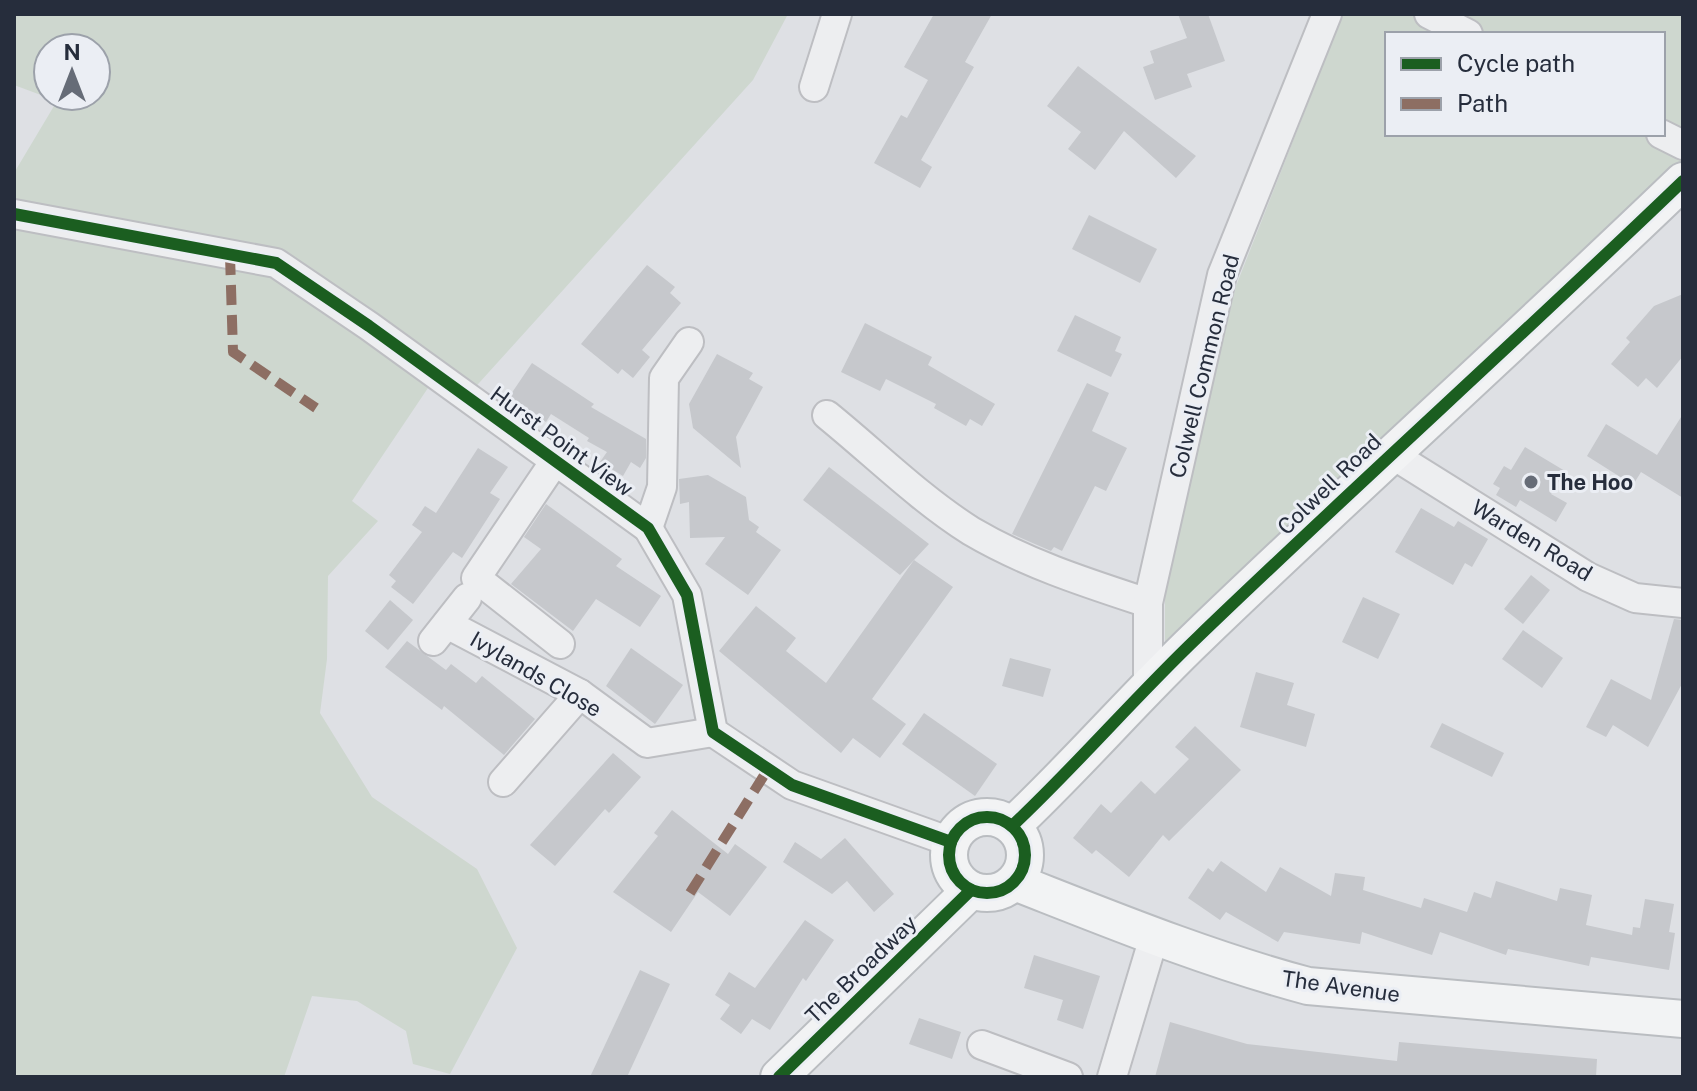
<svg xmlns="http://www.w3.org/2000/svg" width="1697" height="1091" font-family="'Public Sans',sans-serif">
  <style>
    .green { fill: #ced7cf; fill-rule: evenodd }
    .building { fill: #c6c8cc }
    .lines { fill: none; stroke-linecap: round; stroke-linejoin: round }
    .minor-casing { stroke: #bdbec2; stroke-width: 32 }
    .major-casing { stroke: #babdc1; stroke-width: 40 }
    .minor { stroke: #edeef0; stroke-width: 28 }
    .major { stroke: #f2f3f4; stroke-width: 36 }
    .quiet { stroke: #8d6e63; stroke-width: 10; stroke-dasharray: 20 10; stroke-linecap: butt }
    .cycleway-casing { stroke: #ebeef4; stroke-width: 17 }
    .cycleway { stroke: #1b5e20; stroke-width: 12 }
    .poi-dot { fill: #666c77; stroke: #ebeef4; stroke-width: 3 }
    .labels { text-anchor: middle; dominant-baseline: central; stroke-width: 6; stroke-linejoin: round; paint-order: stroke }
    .street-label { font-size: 22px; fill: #262d3c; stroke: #ebeef4 }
    .poi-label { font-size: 22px; font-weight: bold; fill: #262d3c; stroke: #ebeef4; text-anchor: start }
  </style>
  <rect width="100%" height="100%" fill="#dee0e4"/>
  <g class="green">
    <path d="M14 14H788L753 80 470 393 279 257 14 208V173L57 101 14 85ZM48 48H96V96H48Z"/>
    <path d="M1343 14H1683V166L1165 644V586L1236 286ZM1387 34H1663V134H1387Z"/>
    <polygon points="14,221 273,270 432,382 352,501 378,521 328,576 327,659 320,713 372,797 477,869 517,948 450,1074 413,1064 406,1031 357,1001 312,996 284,1077 14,1077"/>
  </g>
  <g class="building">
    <polygon points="934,14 992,14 965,62 974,67 921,160 932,167 920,188 874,163 901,115 907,118 928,80 904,67"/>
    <polygon points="1178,14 1208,14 1225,61 1187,74 1192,87 1155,100 1143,67 1154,63 1150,51 1187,38"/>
    <polygon points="1078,66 1196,156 1176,178 1124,131 1095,170 1068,149 1081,132 1047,106"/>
    <polygon points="1089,215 1157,249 1140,283 1072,249"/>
    <polygon points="647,265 675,287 670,293 681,303 642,350 650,357 633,378 622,369 618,374 581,344"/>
    <polygon points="1683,294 1683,356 1657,388 1646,378 1638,387 1611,364 1630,342 1626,338 1654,306"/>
    <polygon points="1075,315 1121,337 1115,351 1122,354 1111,377 1057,351"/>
    <polygon points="865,323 932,357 928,365 995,404 982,426 970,419 966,426 934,408 936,404 886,379 880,391 841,372"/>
    <polygon points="717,354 753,373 749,379 763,387 736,437 741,468 693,428 689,404"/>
    <polygon points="532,363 594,404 591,407 646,439 646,458 640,468 631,462 623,476 600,462 607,452 587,441 589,438 551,414 546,422 509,397"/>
    <polygon points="1087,383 1109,393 1092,431 1127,448 1106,491 1095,486 1062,551 1054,547 1051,551 1012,534"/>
    <polygon points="1683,414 1683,498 1641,472 1633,485 1587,456 1606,424 1657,455"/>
    <polygon points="1525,447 1565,471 1551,494 1567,503 1556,522 1520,500 1516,507 1496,495 1500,488 1493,484 1504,466 1511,470"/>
    <polygon points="478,448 508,467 490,493 500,499 462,558 453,552 413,604 391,587 396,581 389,575 422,532 412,525 425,506 436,513"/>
    <polygon points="829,467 929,544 900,575 803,500"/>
    <polygon points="708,475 746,497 749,520 759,527 756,532 781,550 748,595 705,564 725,537 690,538 689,502 680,504 679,479"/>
    <polygon points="546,504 622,559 616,566 661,596 640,627 596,599 573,631 511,584 541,549 524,537"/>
    <polygon points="1421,508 1454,527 1458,521 1488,539 1472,567 1465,563 1453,585 1395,552"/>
    <polygon points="914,560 953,587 872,699 906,724 880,758 853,738 841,753 719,651 756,606 796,638 786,651 826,683"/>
    <polygon points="1531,575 1550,590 1523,624 1504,609"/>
    <polygon points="1363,597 1400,614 1378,659 1342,642"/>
    <polygon points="390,600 413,620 388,650 365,631"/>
    <polygon points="1674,619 1683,620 1683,682 1648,747 1613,725 1606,737 1586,727 1611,679 1651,700"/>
    <polygon points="1523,630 1563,658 1542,688 1502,659"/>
    <polygon points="407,641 446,670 451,664 476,683 482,676 535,719 504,755 444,706 442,710 385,667"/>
    <polygon points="631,648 683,685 655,724 606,686"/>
    <polygon points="1010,658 1051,669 1043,697 1002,686"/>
    <polygon points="1256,672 1294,683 1287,705 1315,714 1306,747 1240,727"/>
    <polygon points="924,713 997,764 975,796 902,744"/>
    <polygon points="1442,723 1504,753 1492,777 1430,747"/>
    <polygon points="1195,726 1241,770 1169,841 1163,835 1129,877 1096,850 1092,854 1073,838 1101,804 1111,813 1141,781 1155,794 1189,759 1175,747"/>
    <polygon points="613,753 641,777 609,813 605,809 555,866 530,845"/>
    <polygon points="672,810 728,854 735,844 767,867 730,916 698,892 671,932 613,892 658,836 654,833"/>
    <polygon points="845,838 894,894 874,912 847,881 832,894 783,862 795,842 821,859"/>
    <polygon points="1221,861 1266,892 1280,867 1331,896 1335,873 1365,877 1363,890 1421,908 1424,898 1467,912 1474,892 1491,898 1496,881 1557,901 1560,888 1592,895 1586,925 1632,935 1633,927 1640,928 1645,899 1674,904 1669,932 1675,933 1669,970 1591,957 1589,966 1508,949 1506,955 1440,932 1432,955 1362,932 1360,944 1284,932 1278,942 1226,912 1220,920 1188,898 1208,868 1213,872"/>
    <polygon points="805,920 834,940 806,981 803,978 770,1030 752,1019 741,1034 720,1019 730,1005 715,995 729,972 755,988"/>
    <polygon points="1034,955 1100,976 1083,1029 1057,1020 1063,1000 1024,988"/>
    <polygon points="640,970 670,984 627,1077 590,1077"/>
    <polygon points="919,1018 961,1032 952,1059 909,1044"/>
    <polygon points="1170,1022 1247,1044 1397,1061 1399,1042 1597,1059 1596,1077 1155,1077"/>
  </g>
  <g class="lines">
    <defs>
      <g id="minor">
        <polyline points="1429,14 1468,34"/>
        <polyline points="814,87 837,14"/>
        <polyline points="1661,134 1683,145"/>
        <polyline points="14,214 276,263 369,326 648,528 687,595 713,732 792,785 951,842"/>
        <path d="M827 415C875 454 919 498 971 531 1027 564 1087 583 1148 603"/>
        <polyline points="1390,453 1588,577 1635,598 1683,603"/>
        <polyline points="555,461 476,578 560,644"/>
        <polyline points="648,528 662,487 664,378 689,342"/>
        <polyline points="447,624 580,694 647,743 713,732"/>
        <polyline points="433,641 467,598"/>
        <polyline points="1148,685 1148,603 1222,275 1327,14"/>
        <polyline points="503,782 580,694"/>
        <polyline points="982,1045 1068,1077"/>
        <polyline points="1112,1077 1154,937"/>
      </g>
      <g id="major">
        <circle cx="987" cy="855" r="38"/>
        <path d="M1012 826C1076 766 1134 698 1198 637 1358 483 1523 335 1683 181"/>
        <path d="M1015 882C1112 920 1207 959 1308 986L1683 1019"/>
        <polyline points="779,1077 971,890"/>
      </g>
    </defs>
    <use href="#minor" class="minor-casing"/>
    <use href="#major" class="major-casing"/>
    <use href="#minor" class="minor"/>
    <use href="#major" class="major"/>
    <g class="quiet">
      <polyline points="230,255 233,352 316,408"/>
      <polyline points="690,893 768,769"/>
    </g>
    <defs>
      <g id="cycleway">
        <polyline points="14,214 276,263 369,326 648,528 687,595 713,732 792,785 951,842"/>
        <circle cx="987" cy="855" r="38"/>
        <path d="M1012 826C1076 766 1134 698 1198 637 1358 483 1523 335 1683 181"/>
        <polyline points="779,1077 971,890"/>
      </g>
    </defs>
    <use href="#cycleway" class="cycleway-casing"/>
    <use href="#cycleway" class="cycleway"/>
  </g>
  <circle class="poi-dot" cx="1531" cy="482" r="8"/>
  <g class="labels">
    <g class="street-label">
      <text transform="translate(1204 366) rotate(-76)">Colwell Common Road</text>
      <text transform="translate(562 441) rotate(36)">Hurst Point View</text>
      <text transform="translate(1329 484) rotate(-44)">Colwell Road</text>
      <text transform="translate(1532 540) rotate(31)">Warden Road</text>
      <text transform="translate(536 674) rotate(30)">Ivylands Close</text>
      <text transform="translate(861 969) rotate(-44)">The Broadway</text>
      <text transform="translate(1341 986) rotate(8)">The Avenue</text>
    </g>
    <g class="poi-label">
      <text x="1547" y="482">The Hoo</text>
    </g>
  </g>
  <rect width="1697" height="1091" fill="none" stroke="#262d3c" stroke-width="32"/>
  <rect x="1385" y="32" width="280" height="104" fill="#ebeef4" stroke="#9ca1aa" stroke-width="2"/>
  <rect x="1401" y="58" width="40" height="12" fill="#1b5e20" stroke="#9ca1aa" stroke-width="2"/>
  <text x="1457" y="72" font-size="24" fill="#262d3c">Cycle path</text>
  <rect x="1401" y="98" width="40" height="12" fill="#8d6e63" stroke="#9ca1aa" stroke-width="2"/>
  <text x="1457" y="112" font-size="24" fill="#262d3c">Path</text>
  <g transform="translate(72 72)"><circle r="38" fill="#ebeef4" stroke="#9ca1aa" stroke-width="2"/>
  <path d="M0-6L14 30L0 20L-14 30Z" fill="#666c77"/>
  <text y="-12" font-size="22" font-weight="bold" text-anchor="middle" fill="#262d3c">N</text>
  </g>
</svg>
